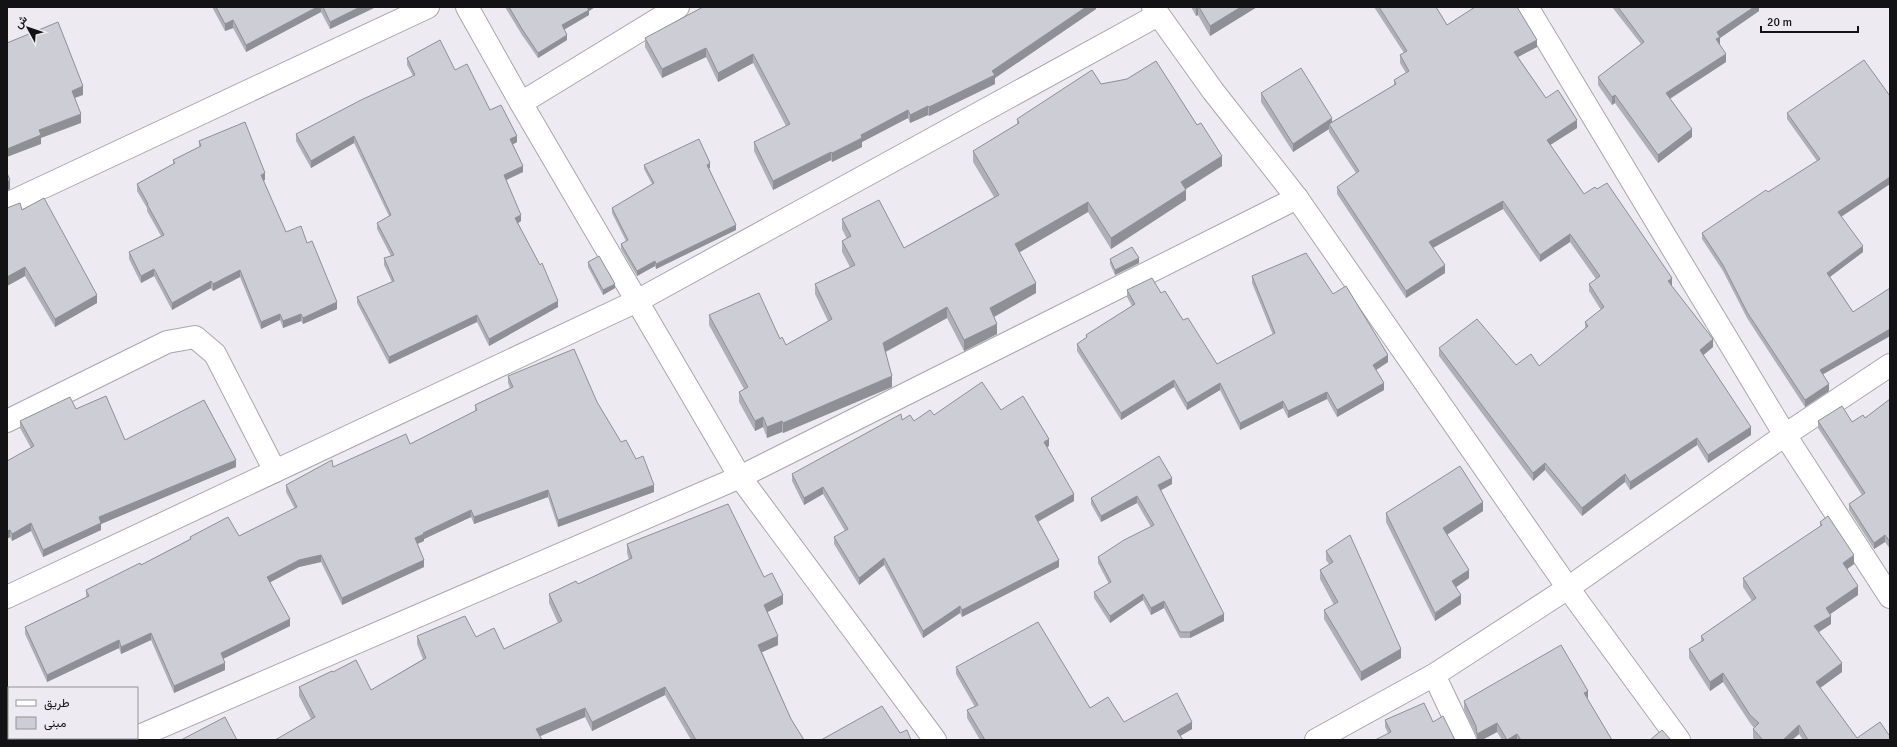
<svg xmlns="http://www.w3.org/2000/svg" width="1897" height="747" font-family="Signika,Vazirmatn,sans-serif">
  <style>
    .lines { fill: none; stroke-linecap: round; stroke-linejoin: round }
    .street-casing { stroke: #a9a6ad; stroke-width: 24 }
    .street { stroke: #fff; stroke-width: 22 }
    .wall { fill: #afb0b7 }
    .shaded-wall { fill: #8f9095 }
    .building { fill: #cccdd5; stroke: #8f9095 }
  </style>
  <rect width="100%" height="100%" fill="#edeaf2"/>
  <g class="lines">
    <defs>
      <g id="street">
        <polyline points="467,7 521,103 740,477 935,740"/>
        <polyline points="1153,7 1213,91 1297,198 1568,588 1679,740"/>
        <polyline points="1527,7 1785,435 1890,597"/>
        <polyline points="521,103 678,7"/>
        <polyline points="7,204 428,7"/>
        <polyline points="7,421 167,342 195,337 215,354 275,471"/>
        <polyline points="7,597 637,301 1158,15"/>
        <polyline points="1434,675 1465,740"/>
        <polyline points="137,737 740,477 1297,198"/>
        <polyline points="1316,740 1434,675 1568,588 1785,435 1890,365"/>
      </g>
    </defs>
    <use href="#street" class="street-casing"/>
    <use href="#street" class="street"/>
  </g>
  <g class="wall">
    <polygon points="212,7 376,7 330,29 321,12 246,52 233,28 225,31"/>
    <polygon points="505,7 595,7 589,11 589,15 564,29 567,40 538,58 522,35"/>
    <polygon points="1096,7 1096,9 995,78 995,84 929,116 928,115 910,123 908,118 862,142 862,147 832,162 831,160 773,190 754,151 754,142 786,126 753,63 718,82 706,57 662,78 645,47 645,38"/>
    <polygon points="1191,7 1257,7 1210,36 1198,15 1196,16"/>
    <polygon points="1374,7 1436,7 1447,25 1537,47 1518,57 1546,98 1577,128 1550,145 1584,194 1672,286 1713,347 1703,355 1751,435 1708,463 1697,445 1630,490 1625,482 1582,516 1545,470 1533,481 1439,356 1439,348 1516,365 1539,366 1585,329 1585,322 1601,310 1589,291 1589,284 1596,279 1570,242 1540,262 1503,209 1433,248 1445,273 1406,298 1337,194 1337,187 1356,173 1329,132 1329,129 1293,152 1261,102 1261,93 1332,122 1394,85 1394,80 1406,73 1400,63 1400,55 1404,53"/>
    <polygon points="1612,7 1759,7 1759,11 1720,38 1720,45 1726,62 1670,99 1692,137 1658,163 1615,103 1612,105 1598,85 1598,77 1641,44"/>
    <polygon points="407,58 455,70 490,110 517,142 513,144 523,172 506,180 521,221 518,223 558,307 489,346 477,322 389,364 357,303 357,297 392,282 384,265 384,258 391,256 377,229 377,223 389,216 354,143 311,168 296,141 296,134 413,76 407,65"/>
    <polygon points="1101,84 1222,166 1186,189 1186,200 1111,249 1088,212 1019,252 1036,293 994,317 997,334 964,351 947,318 886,352 892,387 783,433 782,432 767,438 763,427 755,431 739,402 739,392 744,389 709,325 709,315 780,339 786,345 828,321 815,294 815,284 850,267 842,252 842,241 847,239 842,229 842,219 904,248 994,197 973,162 973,151 1017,124 1017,119"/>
    <polygon points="1890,96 1890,184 1841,216 1863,252 1830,277 1853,312 1890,336 1823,374 1829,391 1805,407 1747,318 1723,271 1702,239 1702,233 1817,161 1787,119 1787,113"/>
    <polygon points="199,141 265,180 263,181 286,232 307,243 337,309 303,324 301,321 283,328 280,320 261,329 240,277 213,291 211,288 172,310 154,276 141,283 129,259 129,252 161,236 147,211 147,208 137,191 137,184 173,164 173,160 199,147"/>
    <polygon points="644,165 710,168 709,168 736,230 656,269 655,266 637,276 621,249 621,244 626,241 612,213 612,208 652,184 644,169"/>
    <polygon points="7,208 22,210 97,303 55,327 25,276 7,286"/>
    <polygon points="1110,259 1139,263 1115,275 1110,264"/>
    <polygon points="588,262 615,288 603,295 588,267"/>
    <polygon points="1252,276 1333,294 1388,362 1376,370 1384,390 1337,417 1327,399 1288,418 1283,408 1240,430 1220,390 1187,410 1174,387 1121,420 1077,351 1077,344 1086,338 1086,335 1132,306 1127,297 1127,290 1161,293 1183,320 1217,364 1273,335 1252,283"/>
    <polygon points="508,376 597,402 621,442 636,459 654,492 558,527 548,497 474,524 471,517 424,539 424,541 417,544 424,567 342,605 321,562 299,567 270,582 290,626 223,658 225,670 174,693 151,640 121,654 119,648 47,682 25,634 25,627 86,597 86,590 141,565 190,539 190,537 239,536 295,509 286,492 286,485 333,467 410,444 475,411 475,405 510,388 508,383"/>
    <polygon points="1890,399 1890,549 1885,542 1874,549 1849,510 1849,504 1862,495 1818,428 1818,421 1852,422 1865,418"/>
    <polygon points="76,409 125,440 236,467 101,524 101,530 43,557 31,531 12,541 10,537 7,539 31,448 20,428 20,421"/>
    <polygon points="1001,410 1049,446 1047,447 1074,501 1038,522 1059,567 962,617 960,613 923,638 884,565 859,585 834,544 834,537 845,531 823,494 804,505 792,481 792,474 902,420 914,421 934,415"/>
    <polygon points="1172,484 1161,490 1224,621 1190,638 1180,638 1164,608 1151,615 1143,600 1110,623 1094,598 1094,592 1109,584 1098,563 1098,557 1151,527 1137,503 1101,522 1091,504 1091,498"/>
    <polygon points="1483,511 1447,535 1469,578 1456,587 1461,604 1435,621 1386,522 1386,513"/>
    <polygon points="1820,522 1854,564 1847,569 1858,595 1830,614 1831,624 1819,632 1842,672 1820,688 1857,738 1890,740 1803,740 1799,734 1792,740 1755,740 1753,738 1753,729 1754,728 1750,723 1723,682 1710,691 1689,658 1689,649 1701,642 1701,636 1752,601 1743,587 1743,578 1820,527"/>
    <polygon points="627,544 764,577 783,604 767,612 778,645 762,652 791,719 804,740 691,740 665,695 592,731 585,717 540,736 311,719 299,696 299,687 333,672 371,690 423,659 417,644 417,636 476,637 504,649 558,623 549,603 549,594 578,584 629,560 627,553"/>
    <polygon points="1326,551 1401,658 1361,681 1324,619 1324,610 1334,605 1320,579 1320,570 1329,564 1326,560"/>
    <polygon points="956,667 1090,708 1124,722 1192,729 1180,736 1183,740 980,740 967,718 967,710 975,707 956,674"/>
    <polygon points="1588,700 1612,740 1502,740 1497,732 1482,740 1477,740 1476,735 1464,710 1464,701"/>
    <polygon points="1385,720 1433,722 1454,738 1388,733 1385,727"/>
  </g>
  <g class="shaded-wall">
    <polygon points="317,7 321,7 321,12 246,52 246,45"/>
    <polygon points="360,7 376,7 330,29 330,22"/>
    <polygon points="587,7 595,7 589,11 589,15 562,31 562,25"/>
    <polygon points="1086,7 1096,7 1096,9 995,78 995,84 929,116 929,107 992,71"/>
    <polygon points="1196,7 1198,7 1198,15 1196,16"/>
    <polygon points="1241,7 1257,7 1210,36 1210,26"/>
    <polygon points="1754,7 1759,7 1759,11 1720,38 1720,45 1716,47 1716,39 1717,32"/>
    <polygon points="233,20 233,28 225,31 225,24"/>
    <polygon points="567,35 567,40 538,58 538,53"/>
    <polygon points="1537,40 1537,47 1514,59 1514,52"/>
    <polygon points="706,48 706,57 662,78 662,69"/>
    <polygon points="753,54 753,63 718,82 718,73"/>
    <polygon points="1726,54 1726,62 1666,101 1666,93"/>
    <polygon points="83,86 83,95 72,99 72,91"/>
    <polygon points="1615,95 1615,103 1612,105 1612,97"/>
    <polygon points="928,106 928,115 910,123 910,115"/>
    <polygon points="908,110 908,118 862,142 862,147 832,162 832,153 861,135"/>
    <polygon points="81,114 81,123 41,138 41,144 7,157 7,149 39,130"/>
    <polygon points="1332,118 1332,127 1329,124 1329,129 1293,152 1293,144"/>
    <polygon points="1577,120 1577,128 1547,147 1547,140"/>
    <polygon points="1692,129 1692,137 1658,163 1658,155"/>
    <polygon points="354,136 354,143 311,168 311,161"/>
    <polygon points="517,136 517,142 510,146 510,139"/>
    <polygon points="831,152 831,160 773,190 773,181"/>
    <polygon points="1222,156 1222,166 1181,192 1181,182"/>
    <polygon points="710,163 710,168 707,169 707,165"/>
    <polygon points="523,166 523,172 504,181 504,175"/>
    <polygon points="265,173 265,180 261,182 261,175"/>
    <polygon points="1890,177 1890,184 1838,219 1838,212"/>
    <polygon points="10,180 10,189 7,191 7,182"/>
    <polygon points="1186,190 1186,200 1111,249 1111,238"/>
    <polygon points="1503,201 1503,209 1429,250 1429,242"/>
    <polygon points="1088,202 1088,212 1015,255 1015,244"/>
    <polygon points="521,215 521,221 515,225 515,218"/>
    <polygon points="736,225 736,230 656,269 656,264"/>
    <polygon points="1570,234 1570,242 1540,262 1540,255"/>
    <polygon points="1863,246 1863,252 1827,279 1827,273"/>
    <polygon points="1139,258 1139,263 1115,275 1115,270"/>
    <polygon points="655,261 655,266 637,276 637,271"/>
    <polygon points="1445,265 1445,273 1406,298 1406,291"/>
    <polygon points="25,267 25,276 7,286 7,277"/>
    <polygon points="154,269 154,276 141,283 141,276"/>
    <polygon points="240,270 240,277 213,291 213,284"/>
    <polygon points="1672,278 1672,286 1668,281"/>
    <polygon points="211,281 211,288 172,310 172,303"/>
    <polygon points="1036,283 1036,293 990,319 990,308"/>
    <polygon points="615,284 615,288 603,295 603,290"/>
    <polygon points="97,295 97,303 55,327 55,319"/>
    <polygon points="558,301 558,307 489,346 489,339"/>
    <polygon points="337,302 337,309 303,324 303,318"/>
    <polygon points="947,307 947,318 883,353 883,343"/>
    <polygon points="280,314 280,320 261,329 261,322"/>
    <polygon points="301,314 301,321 283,328 283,321"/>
    <polygon points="477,315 477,322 389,364 389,357"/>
    <polygon points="997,324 997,334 964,351 964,340"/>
    <polygon points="1890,329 1890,336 1820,376 1820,370"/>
    <polygon points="1713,339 1713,347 1700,358 1700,350"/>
    <polygon points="1388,355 1388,362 1373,372 1373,365"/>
    <polygon points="892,376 892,387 783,433 783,423"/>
    <polygon points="1174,380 1174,387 1121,420 1121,413"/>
    <polygon points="1220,383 1220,390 1187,410 1187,403"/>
    <polygon points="1384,383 1384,390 1337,417 1337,410"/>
    <polygon points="1829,384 1829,391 1805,407 1805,400"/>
    <polygon points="1327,392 1327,399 1288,418 1288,411"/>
    <polygon points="1283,401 1283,408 1240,430 1240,423"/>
    <polygon points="763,417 763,427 755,431 755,421"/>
    <polygon points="782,421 782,432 767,438 767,427"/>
    <polygon points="1751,427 1751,435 1708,463 1708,455"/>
    <polygon points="1697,438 1697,445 1630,490 1630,482"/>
    <polygon points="1049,439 1049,446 1044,449 1044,442"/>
    <polygon points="236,460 236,467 101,524 101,530 43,557 43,550 99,517"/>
    <polygon points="1545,463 1545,470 1533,481 1533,473"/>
    <polygon points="1625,474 1625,482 1582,516 1582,508"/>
    <polygon points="1172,478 1172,484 1158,492 1158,485"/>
    <polygon points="654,485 654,492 558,527 558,520"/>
    <polygon points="823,487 823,494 804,505 804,498"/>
    <polygon points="548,490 548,497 474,524 474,517"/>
    <polygon points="1074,494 1074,501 1035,523 1035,516"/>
    <polygon points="1137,496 1137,503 1101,522 1101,516"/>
    <polygon points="1483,502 1483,511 1443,537 1443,528"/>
    <polygon points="471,510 471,517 424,539 424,541 415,545 415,538 423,533"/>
    <polygon points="31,523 31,531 12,541 12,534"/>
    <polygon points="10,530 10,537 7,539 7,531"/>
    <polygon points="1885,535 1885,542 1874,549 1874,543"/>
    <polygon points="321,555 321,562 299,567 267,584 267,577 299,560"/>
    <polygon points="1854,555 1854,564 1843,572 1843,563"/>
    <polygon points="884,558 884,565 859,585 859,578"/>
    <polygon points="424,560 424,567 342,605 342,598"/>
    <polygon points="1059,560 1059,567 962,617 962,610"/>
    <polygon points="1469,570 1469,578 1452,590 1452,581"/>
    <polygon points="1858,586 1858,595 1826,617 1826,608"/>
    <polygon points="1143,594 1143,600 1110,623 1110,616"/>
    <polygon points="783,595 783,604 764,614 764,605"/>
    <polygon points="1461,595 1461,604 1435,621 1435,613"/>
    <polygon points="1164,601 1164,608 1151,615 1151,608"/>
    <polygon points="960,606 960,613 923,638 923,631"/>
    <polygon points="1224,614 1224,621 1190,638 1190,632"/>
    <polygon points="1831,616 1831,624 1814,635 1814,626"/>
    <polygon points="290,619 290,626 221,660 221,653"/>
    <polygon points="151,633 151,640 121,654 121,647"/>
    <polygon points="778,636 778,645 758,654 758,645"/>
    <polygon points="119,640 119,648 47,682 47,675"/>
    <polygon points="1401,649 1401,658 1361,681 1361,672"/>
    <polygon points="225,663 225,670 174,693 174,686"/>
    <polygon points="1842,663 1842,672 1816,691 1816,682"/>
    <polygon points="1723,673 1723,682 1710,691 1710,682"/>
    <polygon points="665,687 665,695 592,731 592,722"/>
    <polygon points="1588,691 1588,699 1584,693"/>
    <polygon points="585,708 585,717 536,738 536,729"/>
    <polygon points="1192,722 1192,729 1177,738 1177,731"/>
    <polygon points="1497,723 1497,732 1482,740 1477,740 1477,734"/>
    <polygon points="1799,725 1799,734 1792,740 1783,740"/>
    <polygon points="1517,734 1517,740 1507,740"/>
  </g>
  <g class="building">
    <polygon points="216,7 317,7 246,45 233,20 225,24"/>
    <polygon points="323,7 360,7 330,22"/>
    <polygon points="509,7 587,7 589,10 562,25 567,35 538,53 522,29"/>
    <polygon points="703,7 1086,7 992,71 995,75 929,107 928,106 910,115 908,110 861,135 862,138 832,153 831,152 773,181 754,142 790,124 753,54 718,73 706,48 662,69 645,38"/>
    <polygon points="1199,7 1241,7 1210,26"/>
    <polygon points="1379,7 1436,7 1447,25 1475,7 1517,7 1537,40 1514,52 1546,98 1558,90 1577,120 1547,140 1584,194 1595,187 1597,189 1607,183 1672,278 1668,281 1713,339 1700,350 1751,427 1708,455 1697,438 1630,482 1625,474 1582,508 1545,463 1533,473 1439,348 1477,319 1516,365 1531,354 1539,366 1588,326 1585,322 1604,307 1589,284 1600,276 1570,234 1540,255 1503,201 1429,242 1445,265 1406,291 1337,187 1359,171 1329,124 1396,84 1394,80 1409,71 1400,55 1407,51"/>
    <polygon points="1618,7 1754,7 1717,32 1720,37 1716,39 1726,54 1666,93 1692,129 1658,155 1615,95 1612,97 1598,77 1644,42"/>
    <polygon points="58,22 83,86 72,91 81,114 39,130 41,135 7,149 7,43"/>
    <polygon points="440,40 455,70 467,64 490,110 501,105 517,136 510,139 523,166 504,175 521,215 515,218 540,265 542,263 558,301 489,339 477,315 389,357 357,297 394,281 384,258 394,255 377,223 391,215 354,136 311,161 296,134 361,100 415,75 407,58"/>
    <polygon points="1864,60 1890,96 1890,177 1838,212 1863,246 1827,273 1853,312 1890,288 1890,329 1820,370 1829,384 1805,400 1747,312 1723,265 1702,233 1766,190 1768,192 1820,159 1787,113"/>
    <polygon points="1156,61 1197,125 1201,123 1222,156 1181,182 1186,190 1111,238 1088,202 1015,244 1036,283 990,308 997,324 964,340 947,307 883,343 892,376 783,423 782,421 767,427 763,417 755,421 739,392 748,387 709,315 759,293 780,339 782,337 786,345 832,319 815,284 855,265 842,241 851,236 842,219 879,200 904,248 999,195 973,151 1019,123 1017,119 1092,70 1101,84 1127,79"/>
    <polygon points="1301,68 1332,118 1293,144 1261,93"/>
    <polygon points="245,122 265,173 261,175 286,232 301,226 307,243 312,241 337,302 303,318 301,314 283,321 280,314 261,322 240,270 213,284 211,281 172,303 154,269 141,276 129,252 164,235 147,204 148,204 137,184 175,163 173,160 201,146 199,141"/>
    <polygon points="699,139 710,163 707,165 736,225 656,264 655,261 637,271 621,244 628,240 612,208 654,183 644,165"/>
    <polygon points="7,173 10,180 7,182"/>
    <polygon points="44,198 97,295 55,319 25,267 7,277 7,208 20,203 22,210"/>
    <polygon points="1132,247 1139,258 1115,270 1110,259"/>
    <polygon points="1306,253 1333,294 1346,286 1388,355 1373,365 1384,383 1337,410 1327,392 1288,411 1283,401 1240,423 1220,383 1187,403 1174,380 1121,413 1077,344 1087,337 1086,335 1135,304 1127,290 1152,278 1161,293 1165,291 1183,320 1188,318 1217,364 1275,333 1252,276"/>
    <polygon points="599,256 615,284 603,290 588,262"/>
    <polygon points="574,349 597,402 621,442 626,440 636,459 643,456 654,485 558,520 548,490 474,517 471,510 423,533 424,534 415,538 424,560 342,598 321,555 299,560 267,577 290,619 221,653 225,663 174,686 151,633 121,647 119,640 47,675 25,627 89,596 86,590 140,563 141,565 191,539 190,537 228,517 239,536 297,507 286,485 332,460 333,467 406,434 410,444 477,410 475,405 513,387 508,376"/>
    <polygon points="982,382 1001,410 1023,396 1049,439 1044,442 1074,494 1035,516 1059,560 962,610 960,606 923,631 884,558 859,578 834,537 848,529 823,487 804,498 792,474 901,414 902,420 910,415 914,421 930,410 934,415"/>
    <polygon points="106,396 125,440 204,400 236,460 99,517 101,523 43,550 31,523 12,534 10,530 7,531 7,461 34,446 20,421 70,397 76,409"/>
    <polygon points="1890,399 1890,542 1885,535 1874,543 1849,504 1865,493 1818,421 1842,406 1852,422 1863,415 1865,418"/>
    <polygon points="1159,456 1172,478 1158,485 1224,614 1190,632 1180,632 1164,601 1151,608 1143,594 1110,616 1094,592 1111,582 1098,557 1124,540 1154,525 1137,496 1101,516 1091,498"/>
    <polygon points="1460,466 1483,502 1443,528 1469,570 1452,581 1461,595 1435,613 1386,513"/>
    <polygon points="728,504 764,577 772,573 783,595 764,605 778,636 758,645 791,719 804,740 696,740 665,687 592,722 585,708 536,729 542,740 275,740 315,717 299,687 332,671 333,672 356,660 371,690 426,658 417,636 465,616 476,637 494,628 504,649 562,621 549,594 576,581 578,584 632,558 627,544"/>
    <polygon points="1828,516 1854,555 1843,563 1858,586 1826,608 1831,616 1814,626 1842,663 1816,682 1857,738 1880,722 1889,735 1890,734 1890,740 1808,740 1799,725 1783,740 1763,740 1753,729 1759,723 1750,715 1723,673 1710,682 1689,649 1704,640 1701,636 1756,598 1743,578 1822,525 1820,522"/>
    <polygon points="1350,535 1401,649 1361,672 1324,610 1338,602 1320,570 1333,562 1326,551"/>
    <polygon points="1038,622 1090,708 1108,697 1124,722 1177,693 1192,722 1177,731 1183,740 985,740 967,710 978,705 956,667"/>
    <polygon points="1561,645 1588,691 1584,693 1612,740 1521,740 1517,734 1507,740 1497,723 1477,734 1476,726 1464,701"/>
    <polygon points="1424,703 1433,722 1443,716 1455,740 1375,740 1391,732 1385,720"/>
    <polygon points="882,706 900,733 907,730 911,740 821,740"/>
    <polygon points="225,717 237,740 181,740"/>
    <polygon points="1662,730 1671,740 1650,740"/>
  </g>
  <rect width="1897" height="747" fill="none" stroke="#131215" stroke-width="16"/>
  <rect x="8" y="687" width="130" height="52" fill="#edeaf2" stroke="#96949a"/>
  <rect x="16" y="700" width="20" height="6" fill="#ffffff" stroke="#96949a"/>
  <text x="44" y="707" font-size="12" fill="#131215">طريق</text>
  <rect x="16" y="717" width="20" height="12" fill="#cccdd5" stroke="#96949a"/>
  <text x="44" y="727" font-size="12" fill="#131215">مبنى</text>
  <g transform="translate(28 28) rotate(310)" stroke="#edeaf2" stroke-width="3" paint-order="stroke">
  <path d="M0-3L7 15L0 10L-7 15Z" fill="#131215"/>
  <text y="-6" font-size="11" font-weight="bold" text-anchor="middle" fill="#131215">ش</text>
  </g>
  <path d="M1761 26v6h97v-6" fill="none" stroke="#131215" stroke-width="2"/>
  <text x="1767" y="26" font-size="12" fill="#131215" stroke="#edeaf2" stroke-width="3" paint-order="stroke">20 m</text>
</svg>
